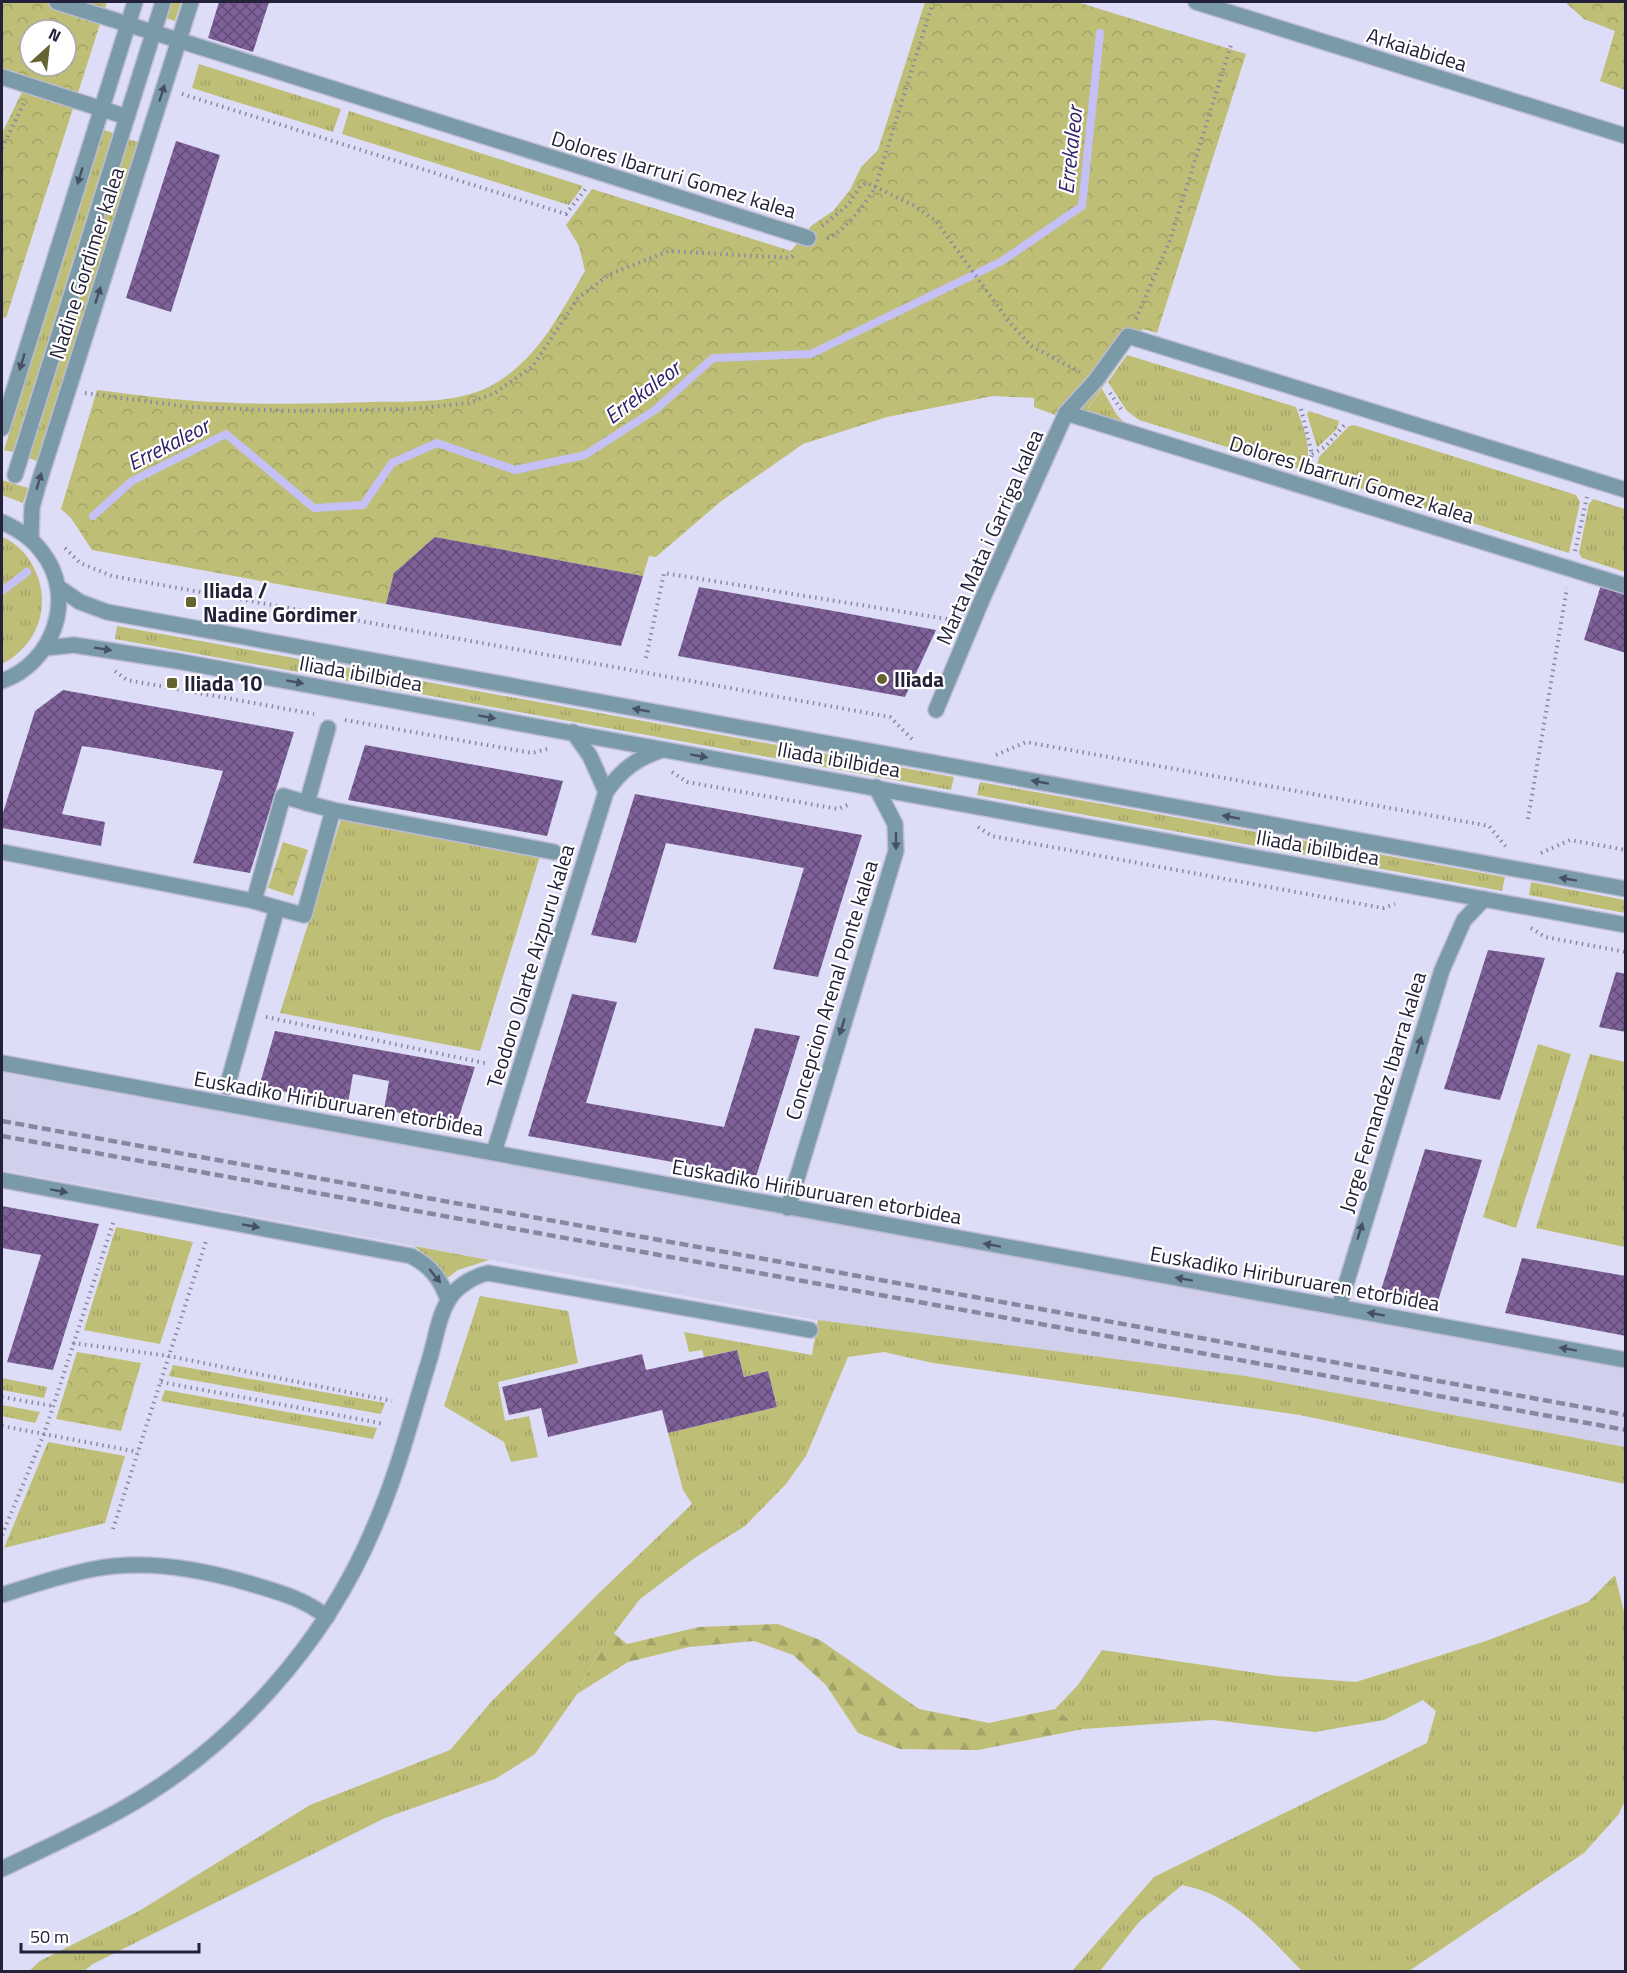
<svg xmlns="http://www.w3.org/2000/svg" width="1627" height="1973" font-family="'Titillium Web',sans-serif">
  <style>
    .built { fill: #d0cfec }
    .grass { fill: url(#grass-tufts) }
    .forest { fill: url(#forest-firs) }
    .park { fill: url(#park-crowns); fill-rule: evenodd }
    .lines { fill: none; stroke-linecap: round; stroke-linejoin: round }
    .stream { stroke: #c5c1f6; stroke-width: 8 }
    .building { fill: url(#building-cross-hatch) }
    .minor-casing { stroke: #bcbbd5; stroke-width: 18 }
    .path { stroke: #8a88a1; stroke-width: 4; stroke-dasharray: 1.5 4.5; stroke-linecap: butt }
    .minor { stroke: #7b9aa8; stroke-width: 15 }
    .rail { stroke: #8886a0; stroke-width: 4.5; stroke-dasharray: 9 4.5; stroke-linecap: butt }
    .oneway { fill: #465165 }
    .poi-dot { fill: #656431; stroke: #fff; stroke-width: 2 }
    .labels { text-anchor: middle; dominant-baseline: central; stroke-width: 4.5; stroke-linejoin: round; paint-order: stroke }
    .street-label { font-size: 21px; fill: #232039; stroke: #fff }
    .poi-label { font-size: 21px; font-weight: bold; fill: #232039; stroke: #fff; text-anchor: start }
    .water-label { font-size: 22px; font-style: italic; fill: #31206a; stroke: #fff }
  </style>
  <defs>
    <pattern id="grass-tufts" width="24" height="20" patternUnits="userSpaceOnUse" patternTransform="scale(1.5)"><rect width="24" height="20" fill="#bebe77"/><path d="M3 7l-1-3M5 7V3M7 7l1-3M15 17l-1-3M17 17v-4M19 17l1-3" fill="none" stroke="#a3a368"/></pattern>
    <pattern id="forest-firs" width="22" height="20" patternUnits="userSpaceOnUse" patternTransform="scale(1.5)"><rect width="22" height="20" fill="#bebe77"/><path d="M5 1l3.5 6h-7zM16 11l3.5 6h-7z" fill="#a3a368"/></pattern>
    <pattern id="park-crowns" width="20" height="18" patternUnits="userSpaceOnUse" patternTransform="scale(1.5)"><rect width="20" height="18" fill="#bebe77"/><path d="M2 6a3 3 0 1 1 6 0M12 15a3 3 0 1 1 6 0" fill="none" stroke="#a3a368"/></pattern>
    <pattern id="building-cross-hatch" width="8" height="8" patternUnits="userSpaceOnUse" patternTransform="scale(1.5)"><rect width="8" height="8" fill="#7f6199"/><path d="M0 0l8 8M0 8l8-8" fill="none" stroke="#624b77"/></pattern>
  </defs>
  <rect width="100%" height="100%" fill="#deddf7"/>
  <polygon class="built" points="2,1072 1625,1368 1625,1447 1246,1376 833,1323 2,1170"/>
  <g class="grass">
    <polygon points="171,2 181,2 175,21 166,18"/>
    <polygon points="199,64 341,109 333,132 192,88"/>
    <polygon points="349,111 583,186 569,205 342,134"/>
    <polygon points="104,130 113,133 13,452 4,450"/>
    <polygon points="128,139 138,142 37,461 28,458"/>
    <path d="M1127 355 1296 407C1302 425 1316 453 1302 470L1139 420 1127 411 1108 382Z"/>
    <polygon points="1102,389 1117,415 1128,426 1084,414"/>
    <polygon points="1309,411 1339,421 1337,429 1319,446 1317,447 1307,414"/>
    <polygon points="1354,425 1576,495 1580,502 1569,553 1315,474 1319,457 1349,426"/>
    <polygon points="2,480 28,488 23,503 2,495"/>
    <polygon points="1593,499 1625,509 1625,572 1582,558 1579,553 1589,504"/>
    <path d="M2 537C13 541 24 551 30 561 54 599 41 644 2 664Z"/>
    <polygon points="117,626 954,777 951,790 115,639"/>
    <polygon points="980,782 1505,877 1502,891 977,795"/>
    <polygon points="341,819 540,856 480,1051 280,1013"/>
    <polygon points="1531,882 1625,900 1625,913 1529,895"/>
    <polygon points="1538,1044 1571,1054 1516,1228 1483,1217"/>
    <polygon points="1590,1054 1625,1062 1625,1247 1536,1228"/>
    <polygon points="116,1227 193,1242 160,1344 84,1330"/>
    <polygon points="414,1246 489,1260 458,1270 446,1279 439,1266"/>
    <polygon points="480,1296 568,1311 578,1363 498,1382 505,1421 529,1416 538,1457 511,1462 504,1442 444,1406"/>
    <polygon points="818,1320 1246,1376 1625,1447 1625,1484 1300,1415 933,1363 884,1352 848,1357 806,1456 786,1484 745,1526 696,1557 640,1599 595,1658 577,1694 535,1754 495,1779 385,1818 93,1964 84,1971 28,1972 40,1961 139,1911 310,1805 450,1750 491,1702 598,1594 692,1504 683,1490 668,1433 777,1407 768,1371 744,1377 737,1350 704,1357 702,1350 689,1352 684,1332 812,1355"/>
    <polygon points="173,1365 385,1403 381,1414 169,1376"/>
    <polygon points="2,1378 47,1387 44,1398 2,1390"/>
    <polygon points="165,1390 377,1428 373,1439 161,1401"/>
    <polygon points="2,1405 40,1412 35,1423 2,1416"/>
    <polygon points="48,1442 125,1456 105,1523 4,1548"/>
    <path d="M1615 1575 1625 1616 1626 1798 1619 1814 1584 1853 1409 1971H1302C1265 1934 1237 1896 1182 1885L1139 1922 1100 1971H1072L1154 1877 1427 1743 1436 1711 1423 1700 1384 1720 1315 1732 1212 1720 1083 1729 1055 1709 1078 1685 1102 1650 1277 1676 1356 1682 1486 1641 1588 1602Z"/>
  </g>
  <polygon class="forest" points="778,1624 820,1640 919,1709 989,1723 1055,1709 1083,1729 978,1750 900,1749 858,1733 826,1685 793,1655 754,1641 689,1647 628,1662 577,1694 595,1658 614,1633 627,1644 699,1627"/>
  <g class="park">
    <path d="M2 2H107L6 318 2 317V133L22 92 2 85ZM30 30H66V66H30Z"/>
    <path d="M925 2H1077L1246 54 1157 333 1143 329 1084 414 1063 405 1055 415 1034 407V398L993 396 887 417 803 444 720 502 656 557 649 556 643 576 435 537 394 573 386 604 92 550 71 518 61 509 97 390C131 394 164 399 197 401 255 405 313 404 370 402 412 401 463 405 499 381 540 355 561 312 585 271L579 246 566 225 592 189 791 251 811 226 833 211 850 190 861 167 878 150Z"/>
    <polygon points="1565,2 1625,2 1625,90 1600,81 1615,31 1584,19"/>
    <polygon points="283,842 308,850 293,896 268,888"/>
    <polygon points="77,1352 141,1363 121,1431 56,1419"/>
  </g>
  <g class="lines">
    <g class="stream">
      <polyline points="93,516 132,481 226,434 314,508 363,505 392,463 437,443 515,470 585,455 655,410 713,358 811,354 1002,261 1082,206 1100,33"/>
      <polyline points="2,591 27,572"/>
    </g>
  </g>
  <g class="building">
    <polygon points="219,2 269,2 253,52 208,38"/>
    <polygon points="176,141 220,155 171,312 126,298"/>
    <polygon points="435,537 643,576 621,646 386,604 394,573"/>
    <polygon points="1601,585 1626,593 1626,653 1584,640"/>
    <polygon points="699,587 845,613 936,630 905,697 678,656"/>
    <polygon points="63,690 294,732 250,873 193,863 223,771 109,750 82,746 62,814 105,822 101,846 2,828 2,816 35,711"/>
    <polygon points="365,745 563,781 547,836 348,800"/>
    <polygon points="635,794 862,835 818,977 773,969 804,868 666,843 636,943 591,935"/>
    <polygon points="1488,950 1545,958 1500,1100 1444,1089"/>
    <polygon points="1616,972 1626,974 1626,1032 1599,1027"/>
    <polygon points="572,994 617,1002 586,1103 724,1127 755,1028 800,1036 756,1177 528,1136"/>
    <polygon points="275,1031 475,1067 457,1123 384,1110 389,1081 353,1074 348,1103 259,1087"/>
    <polygon points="1425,1149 1482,1160 1438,1301 1381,1290"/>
    <polygon points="2,1206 99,1224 53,1370 7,1362 41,1255 2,1248"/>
    <polygon points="1522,1258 1626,1276 1626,1336 1505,1313"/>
    <polygon points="737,1350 744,1377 768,1371 777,1407 668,1433 662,1410 548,1437 541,1408 509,1415 502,1387 642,1354 646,1370"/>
  </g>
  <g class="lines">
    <defs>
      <g id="minor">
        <polyline points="57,2 808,238"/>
        <polyline points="1196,2 1626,136"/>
        <polyline points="2,77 127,117"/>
        <polyline points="1066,413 1626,586"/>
        <polyline points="2,428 135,2"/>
        <polyline points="15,475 163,2"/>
        <path d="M2 522C17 529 31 537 42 552 77 596 54 663 2 681"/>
        <polyline points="31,539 32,507 39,482 191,2"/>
        <polyline points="58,587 80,602 107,612 1626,889"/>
        <polyline points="45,648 74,645 177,661 1626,925"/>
        <polyline points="936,710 981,602 1066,413 1096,380 1128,336 1626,490"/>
        <polyline points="573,732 590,756 606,792"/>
        <polyline points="333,810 554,852"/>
        <polyline points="2,852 254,901"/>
        <polyline points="277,908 254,901 283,796 307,803"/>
        <polyline points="2,1063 1626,1360"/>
        <polyline points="227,1087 277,908 304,915 333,810 307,803 328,728"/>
        <path d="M494 1152 606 792C621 770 637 758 662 750"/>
        <path d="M2 1180 411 1256C431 1266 441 1280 448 1300"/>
        <polyline points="788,1208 896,851 895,824 876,787"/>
        <polyline points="1339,1307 1442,970 1464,920 1484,899"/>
        <path d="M2 1595C32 1585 63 1575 94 1569 145 1559 200 1569 248 1583 278 1592 303 1598 327 1617"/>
        <path d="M2 1869C41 1850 81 1832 119 1811 232 1749 326 1643 375 1525 398 1472 412 1416 429 1361 435 1343 438 1317 448 1301 455 1287 474 1276 488 1273L810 1330"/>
      </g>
    </defs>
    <use href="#minor" class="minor-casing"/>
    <g class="path">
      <polyline points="182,94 566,214 587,187"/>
      <polyline points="2,148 24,103"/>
      <polyline points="822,226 848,205 861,185 867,183 913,205 936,221 1010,323 1031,346 1080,372"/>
      <path d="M827 239C847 228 863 207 875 188L933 2"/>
      <polyline points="1136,319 1170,240 1232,42"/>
      <polyline points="85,393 190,407 294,411 411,409 469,403 495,393 533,366 578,298 610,274 669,251 790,258 796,254"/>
      <polyline points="1110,393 1121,409"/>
      <polyline points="1301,409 1312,454 1308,468"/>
      <polyline points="1312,454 1325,447 1347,422"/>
      <polyline points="65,548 80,563 112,576 890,717 912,739"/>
      <polyline points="1575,551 1587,497"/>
      <polyline points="646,658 664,573 953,620"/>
      <polyline points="115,671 127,680 314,714"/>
      <polyline points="345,720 532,753 547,749"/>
      <polyline points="996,755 1026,742 1489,826 1507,848"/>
      <polyline points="672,772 687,782 838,809 850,804"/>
      <polyline points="1528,819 1567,588"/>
      <polyline points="978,827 992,836 1383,908 1395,904"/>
      <polyline points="1541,853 1570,840 1626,850"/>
      <polyline points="1531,928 1545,937 1626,952"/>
      <polyline points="266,1017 489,1064"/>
      <polyline points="73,1343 169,1356 392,1401"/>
      <polyline points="161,1382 385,1424"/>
      <polyline points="2,1397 53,1406"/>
      <polyline points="2,1426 138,1452"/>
      <polyline points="113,1529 207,1238"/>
      <polyline points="2,1535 44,1434 114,1220"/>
    </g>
    <use href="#minor" class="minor"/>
    <g class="rail">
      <polyline points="2,1121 1626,1415"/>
      <polyline points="2,1136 1626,1430"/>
    </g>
  </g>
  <defs><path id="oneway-solid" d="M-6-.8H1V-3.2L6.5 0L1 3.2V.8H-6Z" transform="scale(1.5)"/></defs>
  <g class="oneway">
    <use href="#oneway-solid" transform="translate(162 93) rotate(-72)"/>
    <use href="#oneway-solid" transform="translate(80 176) rotate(107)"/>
    <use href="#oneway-solid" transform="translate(98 295) rotate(-72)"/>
    <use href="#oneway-solid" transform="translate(22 362) rotate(107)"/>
    <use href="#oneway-solid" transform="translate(39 481) rotate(-74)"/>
    <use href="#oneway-solid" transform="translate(103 649) rotate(9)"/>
    <use href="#oneway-solid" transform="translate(295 682) rotate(10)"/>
    <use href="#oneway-solid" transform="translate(641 710) rotate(-170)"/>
    <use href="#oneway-solid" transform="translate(487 717) rotate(10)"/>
    <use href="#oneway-solid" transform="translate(699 756) rotate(10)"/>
    <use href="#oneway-solid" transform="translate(1040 782) rotate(-170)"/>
    <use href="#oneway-solid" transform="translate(1231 817) rotate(-170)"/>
    <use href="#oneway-solid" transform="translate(896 841) rotate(90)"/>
    <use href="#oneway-solid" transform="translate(1568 879) rotate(-170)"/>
    <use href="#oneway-solid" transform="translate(842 1027) rotate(107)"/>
    <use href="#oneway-solid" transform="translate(1419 1045) rotate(-73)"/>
    <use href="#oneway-solid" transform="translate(59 1191) rotate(10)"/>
    <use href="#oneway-solid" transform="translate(251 1226) rotate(10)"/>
    <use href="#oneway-solid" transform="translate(1360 1231) rotate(-73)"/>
    <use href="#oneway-solid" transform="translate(992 1245) rotate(-170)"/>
    <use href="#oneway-solid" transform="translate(435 1276) rotate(51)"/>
    <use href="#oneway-solid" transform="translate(1184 1279) rotate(-170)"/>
    <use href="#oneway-solid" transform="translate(1376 1314) rotate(-170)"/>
    <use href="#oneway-solid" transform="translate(1568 1349) rotate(-170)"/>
  </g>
  <g class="poi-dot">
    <rect x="185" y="596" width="12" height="12" rx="3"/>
    <circle cx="882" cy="679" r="6"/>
    <rect x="166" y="677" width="12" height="12" rx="3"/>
  </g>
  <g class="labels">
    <g class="street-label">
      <text transform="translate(1417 49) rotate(17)">Arkaiabidea</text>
      <text transform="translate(674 174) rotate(17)">Dolores Ibarruri Gomez kalea</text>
      <text transform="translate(86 263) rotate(-72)">Nadine Gordimer kalea</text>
      <text transform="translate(1352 479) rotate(17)">Dolores Ibarruri Gomez kalea</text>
      <text transform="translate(989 537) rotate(-66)">Marta Mata i Garriga kalea</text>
      <text transform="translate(361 673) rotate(10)">Iliada ibilbidea</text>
      <text transform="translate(839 759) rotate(10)">Iliada ibilbidea</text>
      <text transform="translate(1318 847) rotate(10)">Iliada ibilbidea</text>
      <text transform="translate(530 966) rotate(-73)">Teodoro Olarte Aizpuru kalea</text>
      <text transform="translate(831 990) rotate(-73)">Concepcion Arenal Ponte kalea</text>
      <text transform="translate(1382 1092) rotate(-73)">Jorge Fernandez Ibarra kalea</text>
      <text transform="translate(339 1103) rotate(10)">Euskadiko Hiriburuaren etorbidea</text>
      <text transform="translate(817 1191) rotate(10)">Euskadiko Hiriburuaren etorbidea</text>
      <text transform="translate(1295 1278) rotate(10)">Euskadiko Hiriburuaren etorbidea</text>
    </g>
    <g class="poi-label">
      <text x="203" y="590">Iliada /<tspan x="203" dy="24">Nadine Gordimer</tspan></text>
      <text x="894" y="679">Iliada</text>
      <text x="184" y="683">Iliada 10</text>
    </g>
    <g class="water-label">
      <text transform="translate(1070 150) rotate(-84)">Errekaleor</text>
      <text transform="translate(642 392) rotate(-37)">Errekaleor</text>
      <text transform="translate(168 444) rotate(-27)">Errekaleor</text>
    </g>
  </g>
  <rect width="1627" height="1973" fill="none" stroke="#232039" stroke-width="6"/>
  <g transform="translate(48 48) rotate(27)"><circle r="28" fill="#ffffff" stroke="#a7a6b0" stroke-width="1.5"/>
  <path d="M0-4.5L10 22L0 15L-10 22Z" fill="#656431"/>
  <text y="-9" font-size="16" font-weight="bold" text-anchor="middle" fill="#232039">N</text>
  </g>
  <path d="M21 1943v9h178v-9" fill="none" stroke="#232039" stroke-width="3"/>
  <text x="30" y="1943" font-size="18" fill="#232039" stroke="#ffffff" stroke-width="4.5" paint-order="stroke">50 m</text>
</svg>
